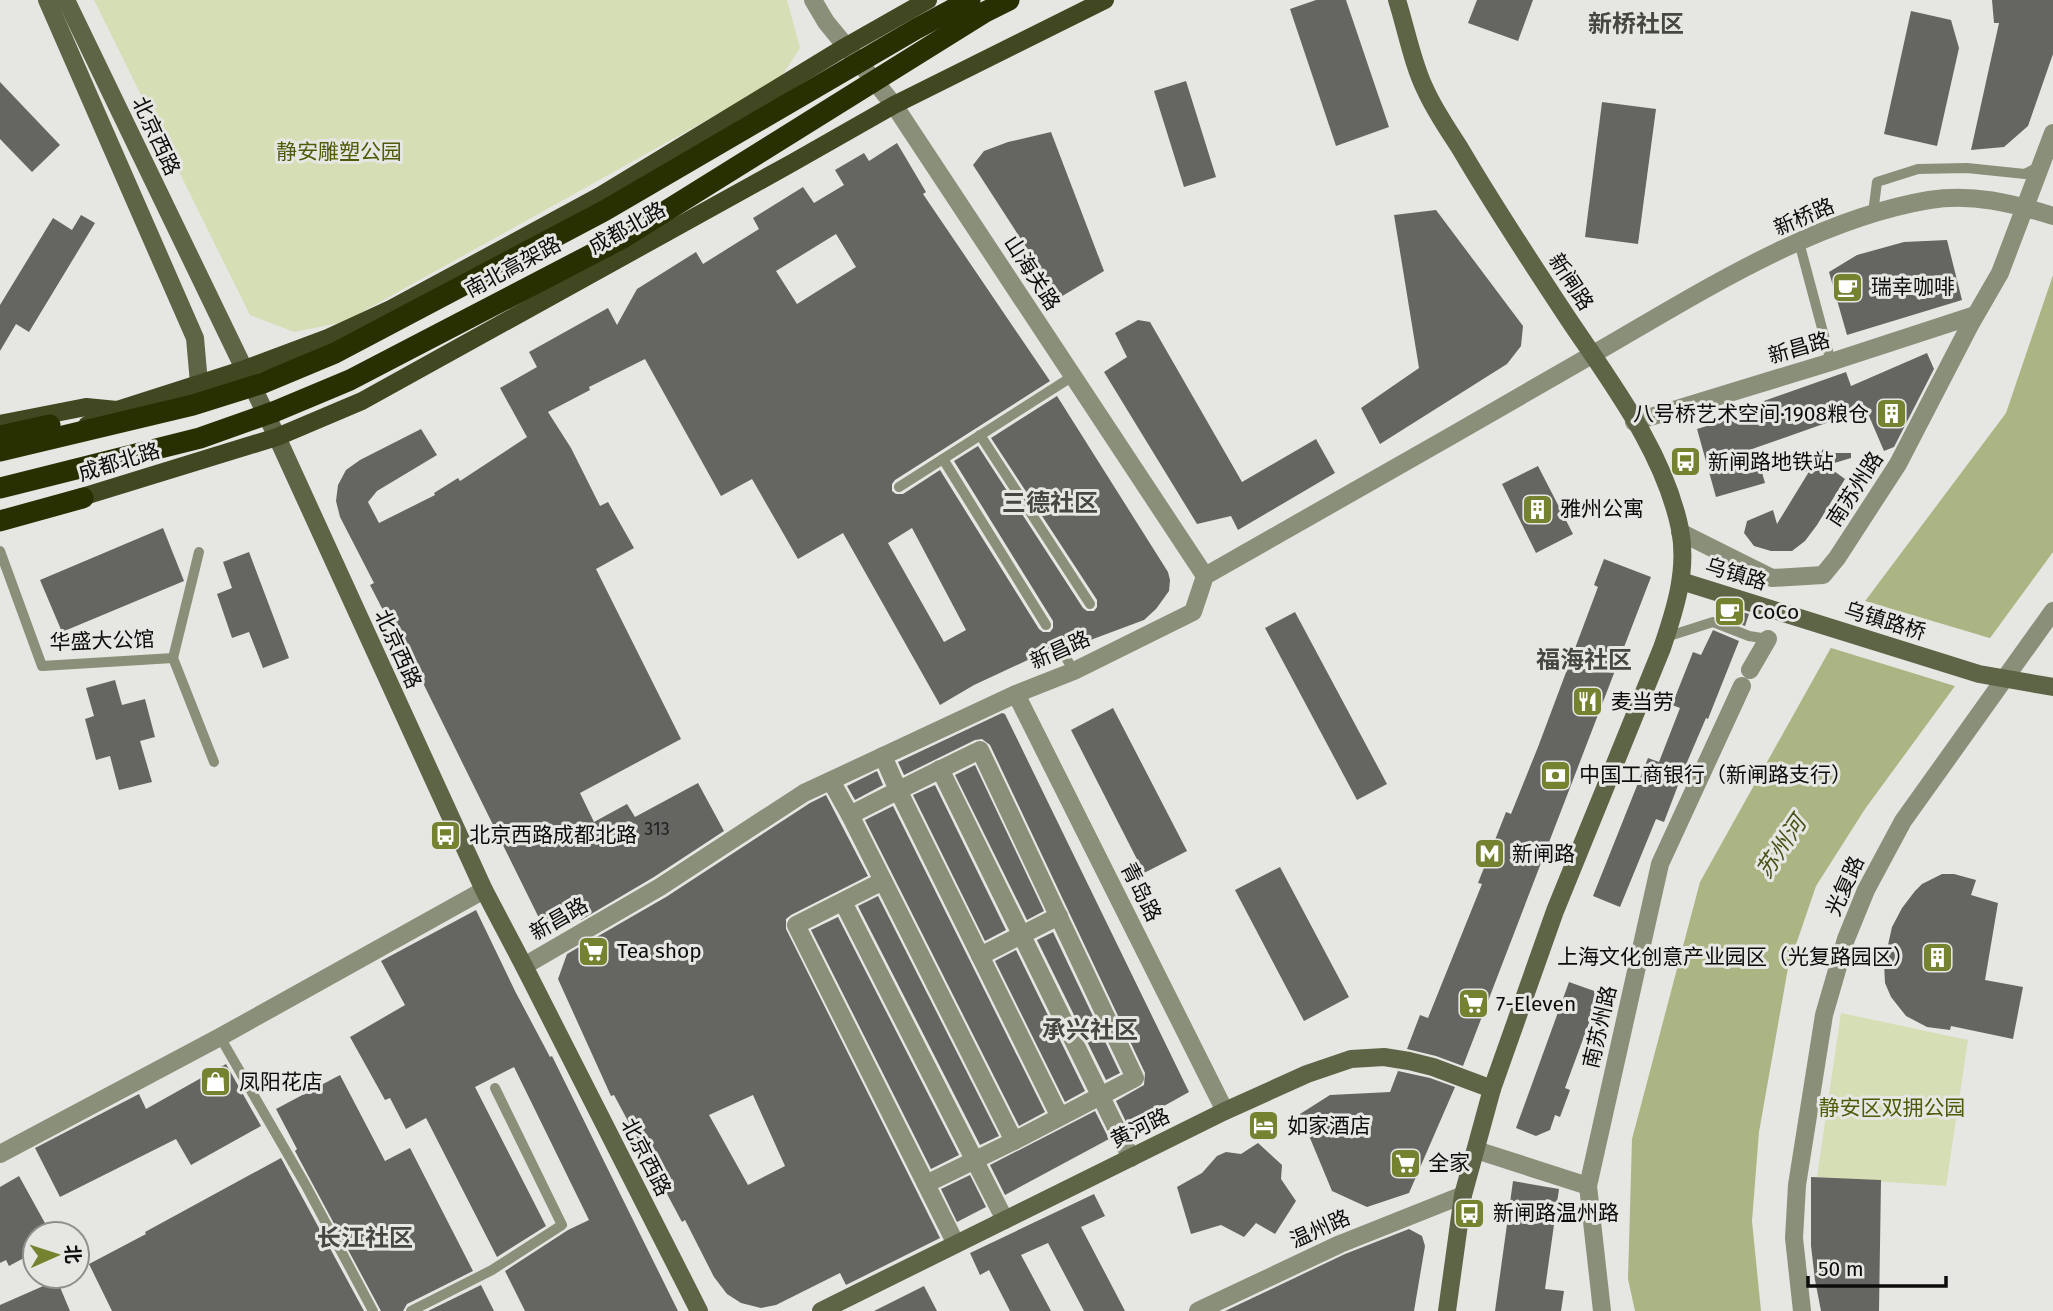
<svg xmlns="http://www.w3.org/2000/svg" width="2053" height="1311" font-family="'Fira Sans','Noto Sans SC',sans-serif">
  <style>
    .green { fill: #d5deb4 }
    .water { fill: #aab583 }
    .pier { fill: #e6e7e2 }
    .building { fill: #656662; fill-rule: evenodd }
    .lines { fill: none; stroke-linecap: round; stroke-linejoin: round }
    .lane { stroke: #8a8f79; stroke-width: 10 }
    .street { stroke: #8a8f79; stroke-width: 18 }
    .secondary { stroke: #5e6546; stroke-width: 18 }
    .primary { stroke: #404721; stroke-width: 18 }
    .highway { stroke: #282f00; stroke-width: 21 }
    .labels { text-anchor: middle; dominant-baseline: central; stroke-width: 6; stroke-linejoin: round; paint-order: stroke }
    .number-label { font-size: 18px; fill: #222221 }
    .street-label { font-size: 21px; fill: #0c0c0b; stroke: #e6e7e2 }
    .park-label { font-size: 21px; fill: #505b09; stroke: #e6e7e2 }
    .poi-label { font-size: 21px; fill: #0c0c0b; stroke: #e6e7e2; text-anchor: start }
    .water-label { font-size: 23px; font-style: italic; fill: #49521a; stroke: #e6e7e2 }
    .quarter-label { font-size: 24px; font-weight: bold; fill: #464743; stroke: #e6e7e2 }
  </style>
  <rect width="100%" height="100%" fill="#e6e7e2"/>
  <g class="green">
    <polygon points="94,0 787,0 800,48 779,80 344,322 294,332 250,315"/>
    <polygon points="1841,1013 1968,1040 1946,1186 1817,1177"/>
  </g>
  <polygon class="water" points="2053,275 2053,552 1865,809 1816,886 1788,968 1759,1132 1752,1221 1761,1311 1635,1311 1628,1279 1632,1139 1700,882 1833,644 2006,413"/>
  <polygon class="pier" points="1862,600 1993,639 1958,687 1828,647"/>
  <g class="building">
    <polygon points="1316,0 1346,0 1389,127 1336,146 1290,9"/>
    <polygon points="1477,0 1533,0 1518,41 1468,23"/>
    <polygon points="1992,0 2053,0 2053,54 2028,126 2004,147 1971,150 1999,23 1994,23"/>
    <polygon points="1911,11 1951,20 1959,48 1937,146 1884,134"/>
    <polygon points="1186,81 1216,177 1184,187 1154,91"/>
    <polygon points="0,82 60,145 32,172 0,139"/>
    <polygon points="1602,102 1656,109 1638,244 1585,237"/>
    <polygon points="1051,132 1104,271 1059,298 973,165 984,151 1008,142"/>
    <path d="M897 143 926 192 923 194 1050 381 895 480 892 484V491L896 494H903L940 470 1039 629 1043 632H1050L1053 628V621L954 461 978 446 1083 608 1087 611H1094L1097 607V600L991 438 1057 396 1168 572 1170 580 1169 591 1156 609 1144 620 1069 648 1060 646 1055 653 1031 662 1030 659 974 685 940 705 843 533 798 559 752 479 721 496 645 359 589 387 590 390 548 412 571 448 600 506 608 502 634 548 596 569 681 739 580 793 594 822 627 804 635 817 698 783 724 831 654 877 581 920 585 910 552 926 538 916 423 683 421 684 370 585 374 583 340 517 336 501 338 485 346 470 360 460 421 429 437 455 377 491 368 502 379 523 435 495 434 493 458 478 460 481 527 437 500 388 537 367 529 352 608 308 617 325 637 289 696 252 703 264 759 229 753 218 803 187 814 203 844 185 835 170 864 153 869 161ZM836 234 856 267 797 304 776 271ZM912 528 966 630 944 642 888 543Z"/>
    <polygon points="1436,210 1523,326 1521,346 1507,364 1380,444 1361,408 1419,368 1394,215"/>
    <polygon points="81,215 95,223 29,332 16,324 0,351 0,305 53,218 72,230"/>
    <polygon points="1947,240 1962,300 1847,335 1829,272 1857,255 1904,242"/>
    <polygon points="1138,320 1150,322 1242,482 1316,439 1335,473 1238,530 1231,516 1197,524 1104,372 1127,357 1115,333"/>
    <polygon points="1927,353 1934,369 1894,447 1884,451 1866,409 1735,455 1757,455 1765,483 1716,497 1697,429 1749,413 1747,407 1846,372 1851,386"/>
    <polygon points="1823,449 1826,453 1851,453 1851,458 1831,464 1834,471 1845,479 1817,525 1805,541 1792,551 1771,551 1754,546 1744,533 1747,521 1773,510 1777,524 1810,470 1803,472 1797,454 1820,454"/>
    <polygon points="1538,466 1573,534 1536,553 1502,484"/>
    <polygon points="163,528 184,581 62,632 40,580"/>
    <polygon points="249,552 289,658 263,668 249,632 232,638 217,594 232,588 223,562"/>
    <polygon points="1604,559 1651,577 1463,1066 1436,1056 1407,1049 1420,1015 1428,1018 1482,884 1478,883 1506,812 1511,814 1538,747 1598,587 1594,585"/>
    <polygon points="1725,607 1749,614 1745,626 1721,617"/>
    <polygon points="1295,612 1387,784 1357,800 1265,628"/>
    <polygon points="1713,630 1739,641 1708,719 1706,718 1685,767 1664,822 1656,819 1620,907 1593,896 1648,758 1659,762 1680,708 1672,705 1693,652 1701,655"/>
    <polygon points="115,680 122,705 145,699 155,737 140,741 152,782 119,790 110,756 96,760 85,719 94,716 86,688"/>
    <polygon points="1113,708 1187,851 1144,873 1071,730"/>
    <polygon points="1002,713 1005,714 1189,1092 1128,1126 1116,1101 1144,1085 1145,1073 990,745 982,739 975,740 904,775 898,762"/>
    <polygon points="975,765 1044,911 1027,920 955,775"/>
    <polygon points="877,771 883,785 855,800 847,786"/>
    <polygon points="935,785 1006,930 985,941 913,795"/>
    <path d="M826 795 868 876 791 915 786 919V929L940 1238 846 1285 840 1273 776 1305 761 1308 741 1303 727 1294 714 1277 685 1220 682 1222 614 1095 611 1096 558 979 567 954 666 897 810 803ZM753 1095 785 1166 748 1185 709 1115Z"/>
    <polygon points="893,806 1045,1112 1019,1126 865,820"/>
    <polygon points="1280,867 1349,997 1304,1021 1235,890"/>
    <polygon points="1942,874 1954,874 1976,880 1971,895 1998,903 1985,980 2023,987 2013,1039 1951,1026 1950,1030 1927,1027 1906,1016 1891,997 1885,983 1884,963 1892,927 1902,908 1915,891 1922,884"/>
    <polygon points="878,896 999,1136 980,1145 858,906"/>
    <polygon points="476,910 515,991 550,1057 552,1056 678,1311 525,1311 505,1271 568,1230 589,1220 514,1067 475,1087 546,1226 497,1257 426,1118 406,1129 390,1098 385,1100 350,1037 405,1005 381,961"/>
    <polygon points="838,917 959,1155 931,1169 811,930"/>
    <polygon points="1053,932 1120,1073 1106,1080 1037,940"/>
    <polygon points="1016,950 1085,1091 1065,1102 995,961"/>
    <polygon points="1569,982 1600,993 1565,1088 1570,1090 1560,1117 1555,1115 1550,1130 1536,1136 1516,1128"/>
    <polygon points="226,1064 261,1126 191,1165 176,1139 60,1197 35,1148 139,1094 146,1109"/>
    <polygon points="1398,1071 1430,1078 1455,1087 1409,1193 1367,1207 1332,1191 1300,1114 1330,1095 1390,1092"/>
    <polygon points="340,1075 385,1161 410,1148 473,1271 407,1304 403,1311 381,1311 295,1151 297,1149 276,1109"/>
    <polygon points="1095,1111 1109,1139 1005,1195 990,1165"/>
    <polygon points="1258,1143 1282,1165 1281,1179 1296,1201 1275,1234 1256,1223 1244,1237 1221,1225 1191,1234 1177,1187 1202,1173 1217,1156 1226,1152 1241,1154"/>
    <polygon points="281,1158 364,1311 112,1311 89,1264 146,1234 145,1232"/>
    <polygon points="970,1175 986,1207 957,1222 941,1189"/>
    <polygon points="19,1176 51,1234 35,1234 35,1252 9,1266 6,1260 0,1263 0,1187"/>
    <polygon points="1811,1177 1881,1180 1879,1311 1821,1311 1815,1280 1811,1246"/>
    <polygon points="1513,1181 1559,1189 1545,1289 1564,1291 1561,1311 1495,1311"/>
    <polygon points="1094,1194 1105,1216 1081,1227 1125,1311 1084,1311 1048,1243 1021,1255 1051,1311 1010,1311 989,1270 980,1275 970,1253"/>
    <polygon points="1409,1229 1422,1236 1425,1246 1414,1311 1225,1311 1345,1254"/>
    <polygon points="57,1280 70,1311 0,1311 0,1305"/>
    <polygon points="481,1285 494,1311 428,1311"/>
    <polygon points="924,1286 937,1311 874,1311"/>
  </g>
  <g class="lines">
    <g class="lane">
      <polyline points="1873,213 1877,182 1918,169 1967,168 2025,174 2040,166"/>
      <polyline points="1799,242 1831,362"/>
      <polyline points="980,435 1090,604"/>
      <polyline points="943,459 1046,625"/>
      <polyline points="899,487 1073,376"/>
      <polyline points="0,551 42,666 173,658 199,552"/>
      <polyline points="1666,637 1713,622 1749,636 1768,639"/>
      <polyline points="1063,653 1074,671"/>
      <polyline points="173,658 214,762"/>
      <polyline points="220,1037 305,1184 373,1311"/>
      <polyline points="411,1311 492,1270 562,1225 495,1088"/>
    </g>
    <g class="street">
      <polyline points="813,0 826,22 894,105 1205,576"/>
      <polyline points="1634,422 1831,362 1975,315"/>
      <polyline points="1680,532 1772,578 1823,575 1837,558 1898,464 1970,325 2000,273 2053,133"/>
      <polyline points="1750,670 1768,639"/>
      <polyline points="1016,694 1225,1111"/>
      <path d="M883 756 898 790 1060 1117 1135 1078 980 750C936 771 893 793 850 815L1014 1141 1060 1117"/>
      <polyline points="940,769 1131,1158"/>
      <polyline points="831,781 850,815"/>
      <polyline points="883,881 796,925 956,1244"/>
      <polyline points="843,902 1005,1220"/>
      <polyline points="980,956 1059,916"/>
      <path d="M524 966 660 887 804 793 1016 694 1074 671 1193 612 1205 576C1334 503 1462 430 1590 356 1693 297 1810 220 1929 200 1972 193 2012 203 2053 216"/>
      <polyline points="1476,1150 1588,1186"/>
      <polyline points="0,1154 220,1037 484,890"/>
      <polyline points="926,1184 1014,1141"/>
      <polyline points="1198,1311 1340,1244 1463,1195"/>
      <polyline points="1602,1311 1588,1186 1660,864 1742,686"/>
      <polyline points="1802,1311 1794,1238 1797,1185 1824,1015 1846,939 1866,890 1903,821 2053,611"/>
    </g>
    <g class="secondary">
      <polyline points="47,0 195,338 199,383"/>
      <polyline points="66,0 277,437 484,890 524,966 699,1311"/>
      <path d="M1397 0C1406 28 1413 66 1426 91 1435 111 1449 131 1461 150 1495 208 1532 264 1569 320 1612 384 1664 452 1680 529 1688 570 1675 610 1662 648L1555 911 1492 1089 1463 1195 1447 1311"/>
      <polyline points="1681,581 1979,674 2053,687"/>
      <polyline points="821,1311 1225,1111 1307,1074 1351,1059 1384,1057 1409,1061 1433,1067 1492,1089"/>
    </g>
    <g class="primary">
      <polyline points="0,424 86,407 117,410"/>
      <polyline points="87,425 117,410 245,369 328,338 391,309 600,196 845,47 928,0"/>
      <polyline points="72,500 277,437 362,401 792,163 894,105 1105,0"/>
    </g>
    <g class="highway">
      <polyline points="0,436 50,425"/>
      <polyline points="0,451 193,405 263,383 335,353 604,211 916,29 970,0"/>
      <polyline points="0,488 200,438 276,411 350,380 621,239 985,12 1009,0"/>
      <polyline points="0,521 83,498"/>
    </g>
  </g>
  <defs>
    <symbol id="cafe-square" viewBox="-11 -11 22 22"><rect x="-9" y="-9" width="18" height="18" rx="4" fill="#758230" stroke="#e6e7e2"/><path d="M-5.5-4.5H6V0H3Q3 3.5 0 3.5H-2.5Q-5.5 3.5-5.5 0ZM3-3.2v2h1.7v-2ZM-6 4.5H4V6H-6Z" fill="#fff"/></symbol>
    <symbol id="building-square" viewBox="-11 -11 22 22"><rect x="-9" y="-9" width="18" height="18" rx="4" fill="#758230" stroke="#e6e7e2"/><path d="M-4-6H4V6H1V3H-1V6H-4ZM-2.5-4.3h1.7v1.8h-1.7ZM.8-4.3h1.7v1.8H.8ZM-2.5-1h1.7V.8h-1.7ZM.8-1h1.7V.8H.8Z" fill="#fff"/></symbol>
    <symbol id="bus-square" viewBox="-11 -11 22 22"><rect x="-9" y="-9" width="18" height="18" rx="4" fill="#758230" stroke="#e6e7e2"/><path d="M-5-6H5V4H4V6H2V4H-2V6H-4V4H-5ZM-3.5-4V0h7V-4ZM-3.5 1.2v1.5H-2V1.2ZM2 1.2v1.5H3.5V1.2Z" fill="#fff"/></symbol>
    <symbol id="restaurant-square" viewBox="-11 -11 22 22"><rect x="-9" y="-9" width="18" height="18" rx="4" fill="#758230" stroke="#e6e7e2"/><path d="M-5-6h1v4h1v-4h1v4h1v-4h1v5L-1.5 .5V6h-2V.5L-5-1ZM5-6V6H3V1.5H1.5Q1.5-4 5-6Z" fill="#fff"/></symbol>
    <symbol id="bank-square" viewBox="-11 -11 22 22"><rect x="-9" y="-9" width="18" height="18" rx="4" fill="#758230" stroke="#e6e7e2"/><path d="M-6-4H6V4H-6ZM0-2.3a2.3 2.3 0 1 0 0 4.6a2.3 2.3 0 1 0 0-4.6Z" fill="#fff"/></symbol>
    <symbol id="metro-square" viewBox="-11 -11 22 22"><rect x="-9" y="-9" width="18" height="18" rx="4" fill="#758230" stroke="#e6e7e2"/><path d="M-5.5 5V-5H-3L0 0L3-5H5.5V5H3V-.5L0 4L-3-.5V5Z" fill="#fff"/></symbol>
    <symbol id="supermarket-square" viewBox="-11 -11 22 22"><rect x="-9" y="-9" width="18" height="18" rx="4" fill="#758230" stroke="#e6e7e2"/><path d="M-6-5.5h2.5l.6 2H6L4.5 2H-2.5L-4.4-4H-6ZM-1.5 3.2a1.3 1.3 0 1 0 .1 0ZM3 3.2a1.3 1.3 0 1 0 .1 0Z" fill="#fff"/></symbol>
    <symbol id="shop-square" viewBox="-11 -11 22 22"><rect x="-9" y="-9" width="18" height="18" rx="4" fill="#758230" stroke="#e6e7e2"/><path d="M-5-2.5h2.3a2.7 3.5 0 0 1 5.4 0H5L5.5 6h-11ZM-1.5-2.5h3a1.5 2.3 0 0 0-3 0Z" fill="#fff"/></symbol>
    <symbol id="hotel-square" viewBox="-11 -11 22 22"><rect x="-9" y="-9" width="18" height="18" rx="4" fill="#758230" stroke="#e6e7e2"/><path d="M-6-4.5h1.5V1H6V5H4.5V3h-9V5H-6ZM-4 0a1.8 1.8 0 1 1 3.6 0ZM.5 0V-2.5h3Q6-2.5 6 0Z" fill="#fff"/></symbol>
  </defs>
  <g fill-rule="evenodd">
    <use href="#cafe-square" x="1830" y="270" width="35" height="35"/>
    <use href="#building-square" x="1874" y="396" width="35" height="35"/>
    <use href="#bus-square" x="1668" y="444" width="35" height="35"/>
    <use href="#building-square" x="1520" y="492" width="35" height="35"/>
    <use href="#cafe-square" x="1712" y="594" width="35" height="35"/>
    <use href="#restaurant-square" x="1570" y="684" width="35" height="35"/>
    <use href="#bank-square" x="1538" y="758" width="35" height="35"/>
    <use href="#bus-square" x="428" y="818" width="35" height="35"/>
    <use href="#metro-square" x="1472" y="836" width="35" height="35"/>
    <use href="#supermarket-square" x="576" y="934" width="35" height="35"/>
    <use href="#building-square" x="1920" y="940" width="35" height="35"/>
    <use href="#supermarket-square" x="1456" y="986" width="35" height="35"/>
    <use href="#shop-square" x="198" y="1064" width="35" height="35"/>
    <use href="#hotel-square" x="1246" y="1108" width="35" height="35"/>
    <use href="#supermarket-square" x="1388" y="1146" width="35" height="35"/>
    <use href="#bus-square" x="1452" y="1196" width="35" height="35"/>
  </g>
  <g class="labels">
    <g class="number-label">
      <text x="657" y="829">313</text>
    </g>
    <g class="street-label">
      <text transform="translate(156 136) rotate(65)">北京西路</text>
      <text transform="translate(1804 217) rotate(-23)">新桥路</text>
      <text transform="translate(627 228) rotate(-29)">成都北路</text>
      <text transform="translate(513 267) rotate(-28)">南北高架路</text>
      <text transform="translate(1032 273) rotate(57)">山海关路</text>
      <text transform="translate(1571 282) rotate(57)">新闸路</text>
      <text transform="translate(1799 348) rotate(-16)">新昌路</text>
      <text transform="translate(119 462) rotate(-17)">成都北路</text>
      <text transform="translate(1855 489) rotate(-57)">南苏州路</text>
      <text transform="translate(1736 574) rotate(17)">乌镇路</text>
      <text transform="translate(1885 621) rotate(17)">乌镇路桥</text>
      <text transform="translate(102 641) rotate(-2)">华盛大公馆</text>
      <text transform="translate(398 649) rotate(66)">北京西路</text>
      <text transform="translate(1060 650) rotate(-24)">新昌路</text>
      <text transform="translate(1845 886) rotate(-66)">光复路</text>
      <text transform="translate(1141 892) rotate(63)">青岛路</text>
      <text transform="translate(559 919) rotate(-30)">新昌路</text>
      <text transform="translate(1600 1027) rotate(-77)">南苏州路</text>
      <text transform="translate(1140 1128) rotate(-26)">黄河路</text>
      <text transform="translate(646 1157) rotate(63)">北京西路</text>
      <text transform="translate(1320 1229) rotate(-24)">温州路</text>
    </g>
    <g class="park-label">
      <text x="339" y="152">静安雕塑公园</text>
      <text x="1892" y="1108">静安区双拥公园</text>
    </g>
    <g class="poi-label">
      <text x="1871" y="287">瑞幸咖啡</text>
      <text x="1869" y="414" text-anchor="end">八号桥艺术空间·1908粮仓</text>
      <text x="1708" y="462">新闸路地铁站</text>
      <text x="1560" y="509">雅州公寓</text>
      <text x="1752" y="612">CoCo</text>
      <text x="1611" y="702">麦当劳</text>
      <text x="1579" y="775">中国工商银行（新闸路支行）</text>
      <text x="469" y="835">北京西路成都北路</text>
      <text x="1512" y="854">新闸路</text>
      <text x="617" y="951">Tea shop</text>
      <text x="1914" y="957" text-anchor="end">上海文化创意产业园区（光复路园区）</text>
      <text x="1496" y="1004">7-Eleven</text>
      <text x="239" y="1082">凤阳花店</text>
      <text x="1287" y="1126">如家酒店</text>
      <text x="1428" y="1163">全家</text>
      <text x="1493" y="1213">新闸路温州路</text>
    </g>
    <g class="water-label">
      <text transform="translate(1781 847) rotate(-56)">苏州河</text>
    </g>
    <g class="quarter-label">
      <text x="1636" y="24">新桥社区</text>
      <text x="1050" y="503">三德社区</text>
      <text x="1584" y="660">福海社区</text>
      <text x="1090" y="1030">承兴社区</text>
      <text x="365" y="1238">长江社区</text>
    </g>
  </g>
  <g transform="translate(56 1255) rotate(87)"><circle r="33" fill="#e6e7e2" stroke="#8f8f8c" stroke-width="2"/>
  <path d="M0-5L12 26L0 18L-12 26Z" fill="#758230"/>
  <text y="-10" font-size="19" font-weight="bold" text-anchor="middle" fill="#0c0c0b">北</text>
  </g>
  <path d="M1808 1276v10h138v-10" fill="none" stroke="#0c0c0b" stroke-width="3.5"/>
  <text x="1818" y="1276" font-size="21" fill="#0c0c0b" stroke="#e6e7e2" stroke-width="5" paint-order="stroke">50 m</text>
</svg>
